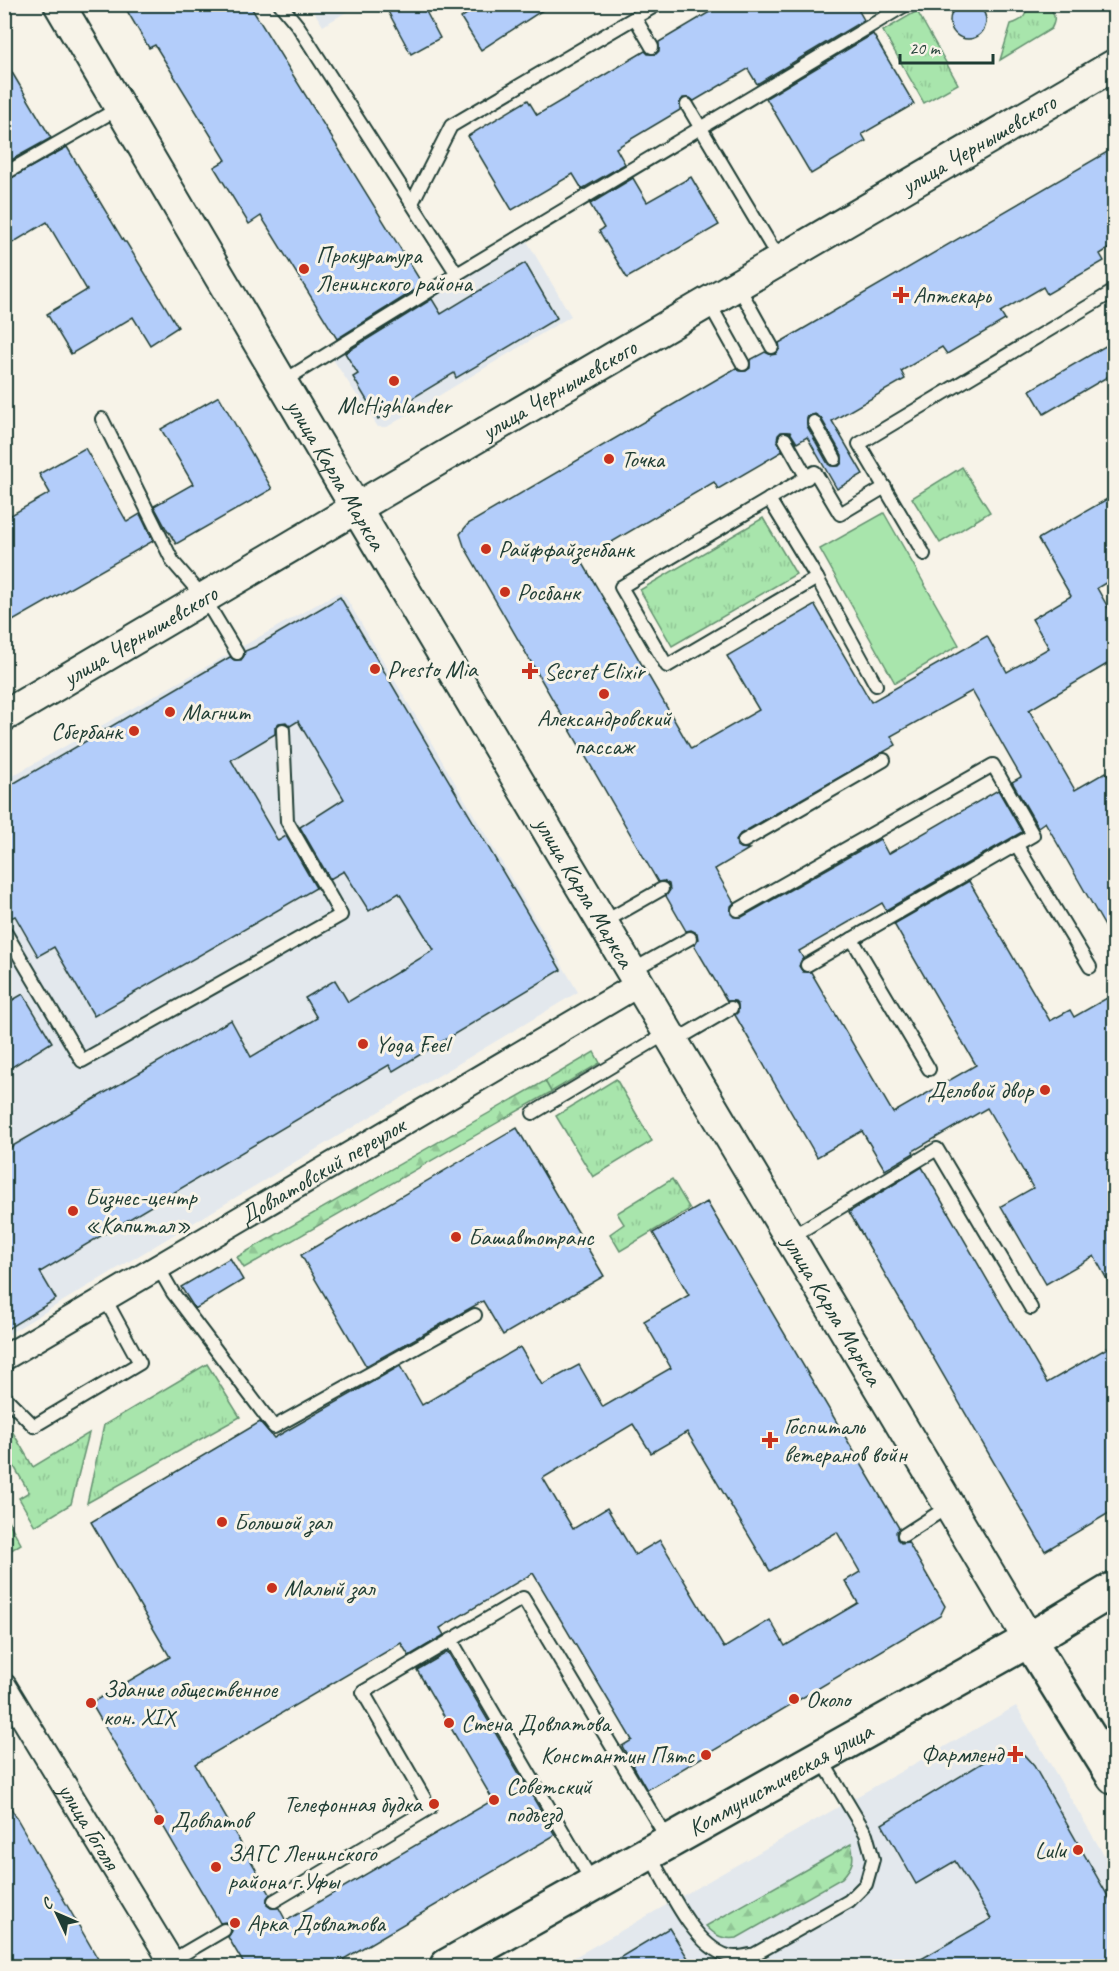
<svg xmlns="http://www.w3.org/2000/svg" width="1119" height="1971" font-family="Caveat,sans-serif">
  <style>
    .built { fill: #e3e8ed }
    .grass { fill: url(#grass-tufts); stroke: #649170; stroke-width: 1.5 }
    .forest { fill: url(#forest-firs); stroke: #649170; stroke-width: 1.5 }
    .pitch { fill: #a8e5ac; stroke: #649170; stroke-width: 1.5 }
    .building { fill: #b3cdfa; stroke: #1f3d34; stroke-width: 1.5; fill-rule: evenodd }
    .lines { fill: none; stroke-linecap: round; stroke-linejoin: round }
    .service-casing { stroke: #1f3d34; stroke-width: 16 }
    .minor-casing { stroke: #1f3d34; stroke-width: 28 }
    .tertiary-casing { stroke: #1f3d34; stroke-width: 34 }
    .secondary-casing { stroke: #1f3d34; stroke-width: 38 }
    .service { stroke: #f7f3e8; stroke-width: 12 }
    .minor { stroke: #f7f3e8; stroke-width: 24 }
    .tertiary { stroke: #f7f3e8; stroke-width: 30 }
    .secondary { stroke: #f7f3e8; stroke-width: 33 }
    .poi-dot { fill: #c8321e; stroke: #f7f3e8; stroke-width: 2 }
    .labels { text-anchor: middle; dominant-baseline: central; stroke-width: 6; stroke-linejoin: round; paint-order: stroke }
    .street-label { font-size: 24px; fill: #1f3d34; stroke: #f7f3e8 }
    .poi-label { font-size: 24px; fill: #1f3d34; stroke: #f7f3e8; text-anchor: start }
  </style>
  <defs>
    <pattern id="grass-tufts" width="24" height="20" patternUnits="userSpaceOnUse" patternTransform="scale(1.5)"><rect width="24" height="20" fill="#a8e5ac"/><path d="M3 7l-1-3M5 7V3M7 7l1-3M15 17l-1-3M17 17v-4M19 17l1-3" fill="none" stroke="#90c595"/></pattern>
    <pattern id="forest-firs" width="22" height="20" patternUnits="userSpaceOnUse" patternTransform="scale(1.5)"><rect width="22" height="20" fill="#a8e5ac"/><path d="M5 1l3.5 6h-7zM16 11l3.5 6h-7z" fill="#90c595"/></pattern>
  </defs>
  <rect width="100%" height="100%" fill="#f7f3e8"/>
  <filter id="ink" filterUnits="userSpaceOnUse"><feTurbulence type="fractalNoise" baseFrequency=".0167" numOctaves="2"/><feDisplacementMap in="SourceGraphic" scale="12" xChannelSelector="R" yChannelSelector="G"/><feConvolveMatrix kernelMatrix="1 2 1 2 8 2 1 2 1" color-interpolation-filters="sRGB"/></filter>
  <g filter="url(#ink)">
    <g class="built">
      <polygon points="310,5 358,5 323,26"/>
      <polygon points="521,231 571,316 387,427 378,427 326,349"/>
      <polygon points="337,593 341,593 345,596 578,992 5,1336 5,780"/>
      <polygon points="1016,1706 1114,1872 1114,1966 559,1966"/>
    </g>
    <g class="grass">
      <path d="M1027 5H1049C1054 14 1057 19 1051 29L1000 60 1011 24C1022 21 1027 16 1027 5Z"/>
      <polygon points="917,11 958,84 924,103 883,31"/>
      <polygon points="962,467 990,512 940,543 912,498"/>
      <polygon points="763,518 796,574 672,646 640,590"/>
      <polygon points="594,1052 600,1063 551,1092 545,1081"/>
      <polygon points="616,1079 652,1141 593,1177 556,1116"/>
      <polygon points="672,1179 690,1209 620,1251 610,1234 624,1224 617,1213"/>
      <polygon points="207,1364 240,1417 87,1503 104,1425"/>
      <polygon points="5,1419 33,1467 89,1433 71,1504 35,1526 19,1498 29,1492 5,1451"/>
      <polygon points="5,1515 21,1544 5,1554 4,1554"/>
    </g>
    <g class="forest">
      <polygon points="545,1081 551,1092 244,1268 237,1257"/>
      <path d="M851 1844C855 1860 853 1866 842 1878L737 1938C723 1940 716 1936 706 1926Z"/>
    </g>
    <polygon class="pitch" points="884,513 959,645 895,683 820,549"/>
    <g class="building">
      <circle cx="968" cy="21" r="18"/>
      <polygon points="123,4 249,4 423,285 337,339 261,216 249,224 214,167 226,160 155,45 149,48"/>
      <polygon points="384,4 422,4 440,38 411,54"/>
      <polygon points="482,4 552,4 481,50 461,18"/>
      <polygon points="723,4 855,4 864,20 757,84 748,69 694,101 690,98 683,98 680,102 680,110 616,148 625,164 582,189 573,174 512,210 468,136 528,100 537,115 645,51 648,54 656,54 659,51 659,42"/>
      <polygon points="873,34 914,104 862,134 866,141 811,174 766,98"/>
      <polygon points="4,59 51,138 4,164"/>
      <polygon points="67,147 124,242 126,242 178,327 150,345 133,317 71,354 47,314 87,290 47,222 4,248 4,182"/>
      <path d="M1114 148V245L1100 254 1104 261 1047 294 1043 287 1000 312 1005 320 947 354 942 347 901 371 905 379 832 421 863 474 837 489 807 437 797 443 790 432H781L778 435 777 440 783 451 718 489 714 482 581 560 691 749 759 710 727 656 815 605 871 702 987 636 1007 672 1049 648 1032 619 1071 596 1038 539 1114 495V578L1097 588 1114 618V660L1029 710 1075 790 1106 772 1114 787V942L1045 822 1038 827 1012 782 1021 777 972 691 891 736 896 745 740 834 736 840 737 846 740 848 749 849 715 869 734 903 731 906V914L734 917H742L880 839 888 854 998 790 1022 832 886 910 882 903 799 951 803 958 799 966 803 972H811L893 1113 976 1065 894 924 969 881 1050 1021 1070 1010 1074 1017 1114 994V1292L1094 1256 1046 1284 1001 1206 1033 1188 987 1108 913 1151 914 1153 885 1170 862 1131 817 1157 735 1015 738 1012V1004L735 1001H727L694 945 698 939 697 933 691 930 686 931 666 896 670 890 669 884 663 881 658 882 464 546 460 534 468 524 736 368 739 371H746L750 368V360L765 352 771 355 776 354 780 348 779 343ZM815 414 821 418 842 455V463L839 466H831L828 464 807 426V417Z"/>
      <polygon points="691,177 719,225 627,278 599,231 604,228 590,204 633,178 647,202"/>
      <polygon points="525,263 557,318 456,378 454,373 378,419 353,377 358,374 345,353 432,299 441,314"/>
      <polygon points="1114,341 1114,373 1044,414 1030,390"/>
      <polygon points="219,396 272,489 176,544 169,532 168,532 154,506 193,484 161,429"/>
      <polygon points="85,448 127,522 140,514 153,541 4,626 4,519 50,493 39,474"/>
      <polygon points="340,597 561,970 393,1071 389,1065 40,1272 56,1299 4,1331 4,1151 231,1020 251,1057 317,1018 305,998 335,980 348,1002 434,950 399,893 369,911 344,871 330,879 300,827 344,799 298,721 290,726 286,722 279,723 275,727 275,734 231,760 278,841 286,836 316,888 94,1016 54,947 38,956 15,916 4,921 4,789 230,657 234,660 241,660 244,656 245,651 255,647"/>
      <polygon points="23,994 52,1042 4,1072 4,1005"/>
      <polygon points="517,1128 604,1276 503,1335 483,1301 366,1366 301,1255"/>
      <polygon points="922,1167 1047,1383 1114,1344 1114,1510 1045,1551 849,1212"/>
      <path d="M707 1202 899 1528 896 1532 897 1539 901 1543 908 1542 945 1606 940 1616 647 1790 622 1746 632 1740 533 1573 440 1628 444 1635 409 1656 401 1643 195 1764 270 1894 267 1898V1905L271 1908H279L286 1921 493 1800 417 1670 448 1652 555 1835 332 1966H245L228 1937 232 1931 231 1925 225 1922 220 1923 91 1703 170 1657 91 1522 260 1422 274 1438 400 1366 422 1405 520 1347 542 1385 579 1365 603 1407 671 1368 644 1321 689 1295 653 1233ZM633 1424 651 1453 687 1432 770 1571 837 1532 860 1572 845 1581 858 1603 785 1646 770 1620 724 1648 660 1540 635 1555 607 1508 573 1529 543 1478Z"/>
      <polygon points="230,1258 243,1280 195,1309 181,1287"/>
      <polygon points="1012,1750 1024,1755 1034,1766 1114,1907 1114,1966 909,1966 991,1919 955,1861 916,1884 882,1824 1000,1752"/>
      <polygon points="4,1796 102,1966 4,1966"/>
      <polygon points="669,1928 693,1966 606,1966"/>
    </g>
    <g class="lines">
      <defs>
        <g id="service">
          <polyline points="280,4 298,26 457,274"/>
          <polyline points="635,18 652,47"/>
          <polyline points="687,105 779,259"/>
          <polyline points="4,174 119,108"/>
          <polyline points="412,203 451,126 658,4"/>
          <polyline points="738,286 772,347"/>
          <polyline points="709,303 743,364"/>
          <polyline points="282,382 457,274 907,4"/>
          <polyline points="102,419 173,562 204,598 237,653"/>
          <polyline points="814,422 835,459"/>
          <polyline points="785,439 807,478"/>
          <polyline points="769,499 817,578 876,685"/>
          <polyline points="924,554 859,444 1114,291"/>
          <polyline points="817,578 667,666 621,587 815,472 840,514 885,487"/>
          <polyline points="744,841 884,760"/>
          <polyline points="1016,844 1090,967"/>
          <polyline points="738,910 993,765 1033,835 807,965"/>
          <polyline points="604,922 662,889"/>
          <polyline points="4,930 82,1061 341,915 287,821 283,730"/>
          <polyline points="852,939 929,1069"/>
          <polyline points="631,971 690,938"/>
          <polyline points="673,1042 731,1008"/>
          <polyline points="533,1113 667,1033"/>
          <polyline points="791,1237 937,1149 1031,1308"/>
          <polyline points="158,1267 173,1293 274,1427 475,1315"/>
          <polyline points="4,1396 34,1426 140,1363 105,1299"/>
          <polyline points="904,1535 949,1506"/>
          <polyline points="451,1640 593,1883"/>
          <path d="M649 1854C667 1884 692 1945 728 1956 737 1959 746 1956 755 1954L849 1901 866 1884 873 1859 866 1834 820 1757"/>
          <polyline points="274,1901 430,1808 363,1692 523,1598 668,1840"/>
          <polyline points="171,1961 224,1930"/>
        </g>
        <g id="minor">
          <path id="s1" d="M4 1358 639 984"/>
          <path id="s2" d="M4 1686 174 1966"/>
        </g>
        <g id="tertiary">
          <path id="s3" d="M59 4 356 508 1029 1640"/>
          <path id="s4" d="M4 716 356 508 1114 65"/>
        </g>
        <g id="secondary">
          <polyline points="1029,1640 1114,1777"/>
          <path id="s5" d="M447 1966 1029 1640 1114 1589"/>
        </g>
      </defs>
      <use href="#service" class="service-casing"/>
      <use href="#minor" class="minor-casing"/>
      <use href="#tertiary" class="tertiary-casing"/>
      <use href="#secondary" class="secondary-casing"/>
      <use href="#service" class="service"/>
      <use href="#minor" class="minor"/>
      <use href="#tertiary" class="tertiary"/>
      <use href="#secondary" class="secondary"/>
    </g>
  </g>
  <g class="poi-dot">
    <circle cx="304" cy="269" r="6"/>
    <path d="M898 286h6v6h6v6h-6v6h-6v-6h-6v-6h6z"/>
    <circle cx="394" cy="381" r="6"/>
    <circle cx="609" cy="459" r="6"/>
    <circle cx="486" cy="549" r="6"/>
    <circle cx="505" cy="592" r="6"/>
    <circle cx="375" cy="669" r="6"/>
    <path d="M527 662h6v6h6v6h-6v6h-6v-6h-6v-6h6z"/>
    <circle cx="604" cy="694" r="6"/>
    <circle cx="170" cy="712" r="6"/>
    <circle cx="134" cy="731" r="6"/>
    <circle cx="363" cy="1044" r="6"/>
    <circle cx="1045" cy="1090" r="6"/>
    <circle cx="73" cy="1211" r="6"/>
    <circle cx="456" cy="1237" r="6"/>
    <path d="M767 1431h6v6h6v6h-6v6h-6v-6h-6v-6h6z"/>
    <circle cx="222" cy="1522" r="6"/>
    <circle cx="272" cy="1588" r="6"/>
    <circle cx="794" cy="1699" r="6"/>
    <circle cx="91" cy="1703" r="6"/>
    <circle cx="449" cy="1723" r="6"/>
    <path d="M1012 1745h6v6h6v6h-6v6h-6v-6h-6v-6h6z"/>
    <circle cx="706" cy="1755" r="6"/>
    <circle cx="494" cy="1800" r="6"/>
    <circle cx="434" cy="1804" r="6"/>
    <circle cx="159" cy="1820" r="6"/>
    <circle cx="1078" cy="1850" r="6"/>
    <circle cx="216" cy="1867" r="6"/>
    <circle cx="235" cy="1923" r="6"/>
  </g>
  <g class="labels">
    <g class="street-label">
      <text stroke="none"><textPath href="#s4" startOffset="1130">улица Чернышевского</textPath></text>
      <text stroke="none"><textPath href="#s4" startOffset="644">улица Чернышевского</textPath></text>
      <text stroke="none"><textPath href="#s3" startOffset="546">улица Карла Маркса</textPath></text>
      <text stroke="none"><textPath href="#s4" startOffset="158">улица Чернышевского</textPath></text>
      <text stroke="none"><textPath href="#s3" startOffset="1032">улица Карла Маркса</textPath></text>
      <text stroke="none"><textPath href="#s1" startOffset="369">Довлатовский переулок</textPath></text>
      <text stroke="none"><textPath href="#s3" startOffset="1518">улица Карла Маркса</textPath></text>
      <text stroke="none"><textPath href="#s5" startOffset="382">Коммунистическая улица</textPath></text>
      <text stroke="none"><textPath href="#s2" startOffset="164">улица Гоголя</textPath></text>
    </g>
    <g class="poi-label">
      <text x="316" y="255">Прокуратура<tspan x="316" dy="28">Ленинского района</tspan></text>
      <text x="913" y="295">Аптекарь</text>
      <text x="394" y="405" text-anchor="middle">McHighlander</text>
      <text x="621" y="459">Точка</text>
      <text x="498" y="549">Райффайзенбанк</text>
      <text x="517" y="592">Росбанк</text>
      <text x="387" y="669">Presto Mia</text>
      <text x="544" y="671">Secret Elixir</text>
      <text x="182" y="712">Магнит</text>
      <text x="604" y="718" text-anchor="middle">Александровский<tspan x="604" dy="28">пассаж</tspan></text>
      <text x="122" y="731" text-anchor="end">Сбербанк</text>
      <text x="375" y="1044">Yoga Feel</text>
      <text x="1033" y="1090" text-anchor="end">Деловой двор</text>
      <text x="85" y="1197">Бизнес-центр<tspan x="85" dy="28">«Капитал»</tspan></text>
      <text x="468" y="1237">Башавтотранс</text>
      <text x="784" y="1426">Госпиталь<tspan x="784" dy="28">ветеранов войн</tspan></text>
      <text x="234" y="1522">Большой зал</text>
      <text x="284" y="1588">Малый зал</text>
      <text x="103" y="1689">Здание общественное<tspan x="103" dy="28">кон. XIX</tspan></text>
      <text x="806" y="1699">Около</text>
      <text x="461" y="1723">Стена Довлатова</text>
      <text x="1003" y="1754" text-anchor="end">Фармленд</text>
      <text x="694" y="1755" text-anchor="end">Константин Пятс</text>
      <text x="506" y="1786">Советский<tspan x="506" dy="28">подъезд</tspan></text>
      <text x="422" y="1804" text-anchor="end">Телефонная будка</text>
      <text x="171" y="1820">Довлатов</text>
      <text x="1066" y="1850" text-anchor="end">Lulu</text>
      <text x="228" y="1853">ЗАГС Ленинского<tspan x="228" dy="28">района г.Уфы</tspan></text>
      <text x="247" y="1923">Арка Довлатова</text>
    </g>
  </g>
  <rect width="1119" height="1971" fill="none" stroke="#f7f3e8" stroke-width="24"/>
  <rect x="12" y="12" width="1095" height="1947" fill="none" stroke="#1f3d34" stroke-width="2" filter="url(#ink)"/>
  <g transform="translate(57 1914) rotate(314)" stroke="#f7f3e8" stroke-width="4.5" paint-order="stroke">
  <path d="M0-4.5L10 22L0 15L-10 22Z" fill="#1f3d34"/>
  <text y="-9" font-size="16" font-weight="bold" text-anchor="middle" fill="#1f3d34">С</text>
  </g>
  <path d="M900 54v9h93v-9" fill="none" stroke="#1f3d34" stroke-width="3"/>
  <text x="909" y="54" font-size="18" fill="#1f3d34" stroke="#f7f3e8" stroke-width="4.5" paint-order="stroke">20 m</text>
</svg>
